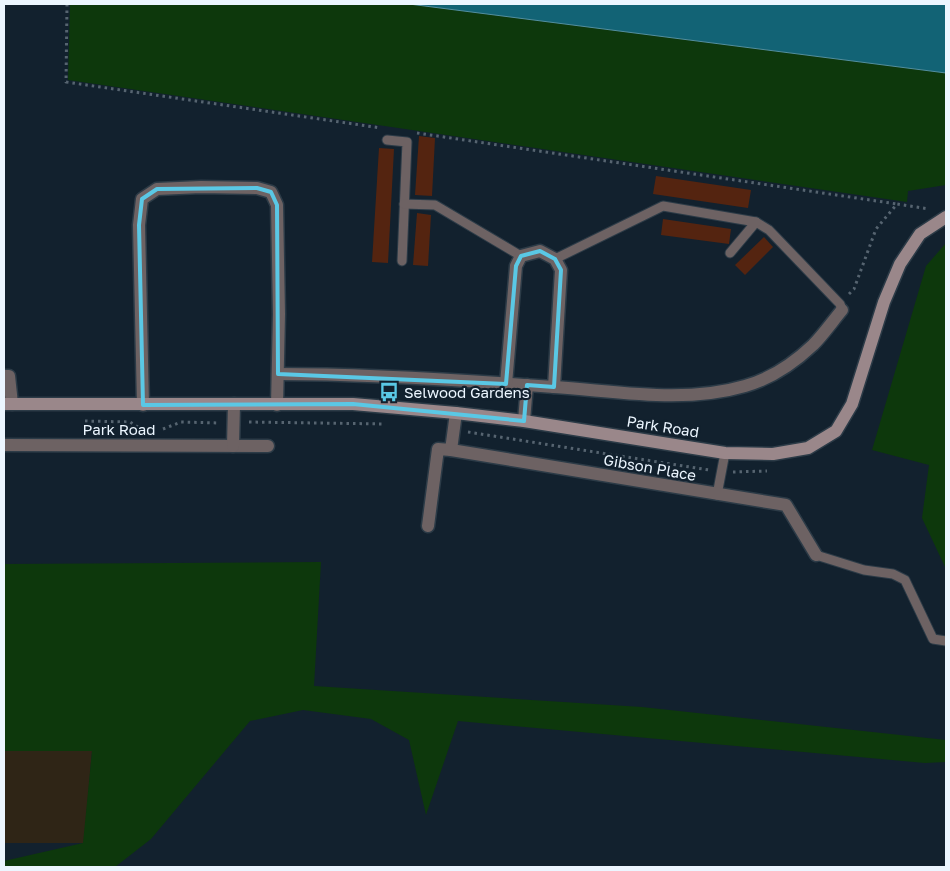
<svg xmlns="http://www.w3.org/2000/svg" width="950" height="871" font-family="'Golos Text',sans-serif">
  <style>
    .commercial { fill: #2f2516 }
    .green { fill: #0d380c }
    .water { fill: #126375; stroke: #538f9e }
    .building { fill: #542410 }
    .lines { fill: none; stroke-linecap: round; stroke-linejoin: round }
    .service-casing { stroke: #2c3b47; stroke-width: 11 }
    .minor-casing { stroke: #2c3b47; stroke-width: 15 }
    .secondary-casing { stroke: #2c3b47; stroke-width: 15 }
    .path { stroke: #566470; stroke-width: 3; stroke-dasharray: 2.5 4; stroke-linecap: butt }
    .service { stroke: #6d6263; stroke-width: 9 }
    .minor { stroke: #6d6263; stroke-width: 12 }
    .secondary { stroke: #9a878a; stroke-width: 12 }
    .marked { fill: none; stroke: #5ac8e5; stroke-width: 4; stroke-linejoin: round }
    .labels { text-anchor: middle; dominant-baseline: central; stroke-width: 4.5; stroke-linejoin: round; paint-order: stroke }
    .poi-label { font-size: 15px; fill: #ecf6ff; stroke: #12212e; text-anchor: start }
    .street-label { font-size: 15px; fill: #ecf6ff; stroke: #12212e }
  </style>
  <rect width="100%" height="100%" fill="#12212e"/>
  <polygon class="commercial" points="4,751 92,751 84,843 4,843"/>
  <g class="green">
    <polygon points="70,4 409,4 946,73 946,185 908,191 907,202 68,80"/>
    <polygon points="946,243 946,569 922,518 929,465 872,450 926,266"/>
    <polygon points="321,562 314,686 642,707 946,740 946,762 925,763 458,721 426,815 409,740 371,719 303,710 250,721 151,839 115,867 4,867 4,861 83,843 92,751 4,751 4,564"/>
  </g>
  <polygon class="water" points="409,4 946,4 946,73"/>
  <g class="building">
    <polygon points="419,136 435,138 432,196 415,195"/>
    <polygon points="379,148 394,149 388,263 372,262"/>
    <polygon points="656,176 751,190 748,208 653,194"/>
    <polygon points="417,213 431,215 428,266 413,265"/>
    <polygon points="663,219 731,229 729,244 661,235"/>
    <polygon points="764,237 773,247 745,275 735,265"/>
  </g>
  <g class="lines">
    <defs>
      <g id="service">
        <polyline points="387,140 407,142 402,261"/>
        <polyline points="404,204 435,205 521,256"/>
        <polyline points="756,222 769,230 840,304 842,310"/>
        <polyline points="555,259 663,206 756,222 730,253"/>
        <polyline points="717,495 725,453"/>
        <polyline points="816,555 864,570 893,574 905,580 933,639 946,641"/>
      </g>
      <g id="minor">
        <path d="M278 374C370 374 462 380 554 387 616 391 684 404 745 386 770 379 794 363 813 345 823 335 832 322 842 310"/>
        <polyline points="4,376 9,376 12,404"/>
        <polyline points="506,384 516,266 521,256 540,251 555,259 561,270 554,387"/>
        <polyline points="143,405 139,225 142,199 157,189 201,187 257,188 271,192 277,205 279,314 277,405"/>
        <polyline points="524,421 527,385"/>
        <polyline points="4,445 268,446"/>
        <polyline points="233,446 234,404"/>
        <polyline points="451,450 786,505 816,555"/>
        <polyline points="428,526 438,449 451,450 456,413"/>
      </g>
      <polyline id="secondary" points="4,404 353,404 456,413 524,421 725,453 773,454 808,448 836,431 852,404 884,302 900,264 920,234 946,217"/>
    </defs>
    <use href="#service" class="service-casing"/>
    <use href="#minor" class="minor-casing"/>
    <use href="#secondary" class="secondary-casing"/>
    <g class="path">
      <polyline points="67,4 66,82 381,128"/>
      <polyline points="417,133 897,204"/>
      <polyline points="849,294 854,289 876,229 897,204 929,209"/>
      <polyline points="85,421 130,422 141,429 144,429"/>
      <polyline points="249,422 385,424"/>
      <polyline points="163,429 181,422 220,423"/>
      <polyline points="468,432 709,470"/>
      <polyline points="733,472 767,471"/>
    </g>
    <use href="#service" class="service"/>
    <use href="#minor" class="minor"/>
    <use href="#secondary" class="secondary"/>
  </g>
  <path class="marked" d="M257 188 271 192 277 205 278 374 506 384 516 266 521 256 540 251 555 259 561 270 554 387 527 385 524 421 353 404 143 405 139 225 142 199 157 189Z"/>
  <defs>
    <symbol id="bus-bare" viewBox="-9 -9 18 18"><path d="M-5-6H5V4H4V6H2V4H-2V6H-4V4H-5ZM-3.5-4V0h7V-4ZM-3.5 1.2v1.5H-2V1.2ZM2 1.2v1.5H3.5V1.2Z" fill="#5ac8e5" stroke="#12212e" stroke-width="2.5" paint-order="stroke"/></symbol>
  </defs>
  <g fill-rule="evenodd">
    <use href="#bus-bare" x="375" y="378" width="28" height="28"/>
  </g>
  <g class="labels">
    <g class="poi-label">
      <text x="404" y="392">Selwood Gardens</text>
    </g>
    <g class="street-label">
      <text transform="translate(663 426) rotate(9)">Park Road</text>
      <text x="119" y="429">Park Road</text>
      <text transform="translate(650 467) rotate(10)">Gibson Place</text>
    </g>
  </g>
  <rect width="950" height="871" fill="none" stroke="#ecf6ff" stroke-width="10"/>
</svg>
